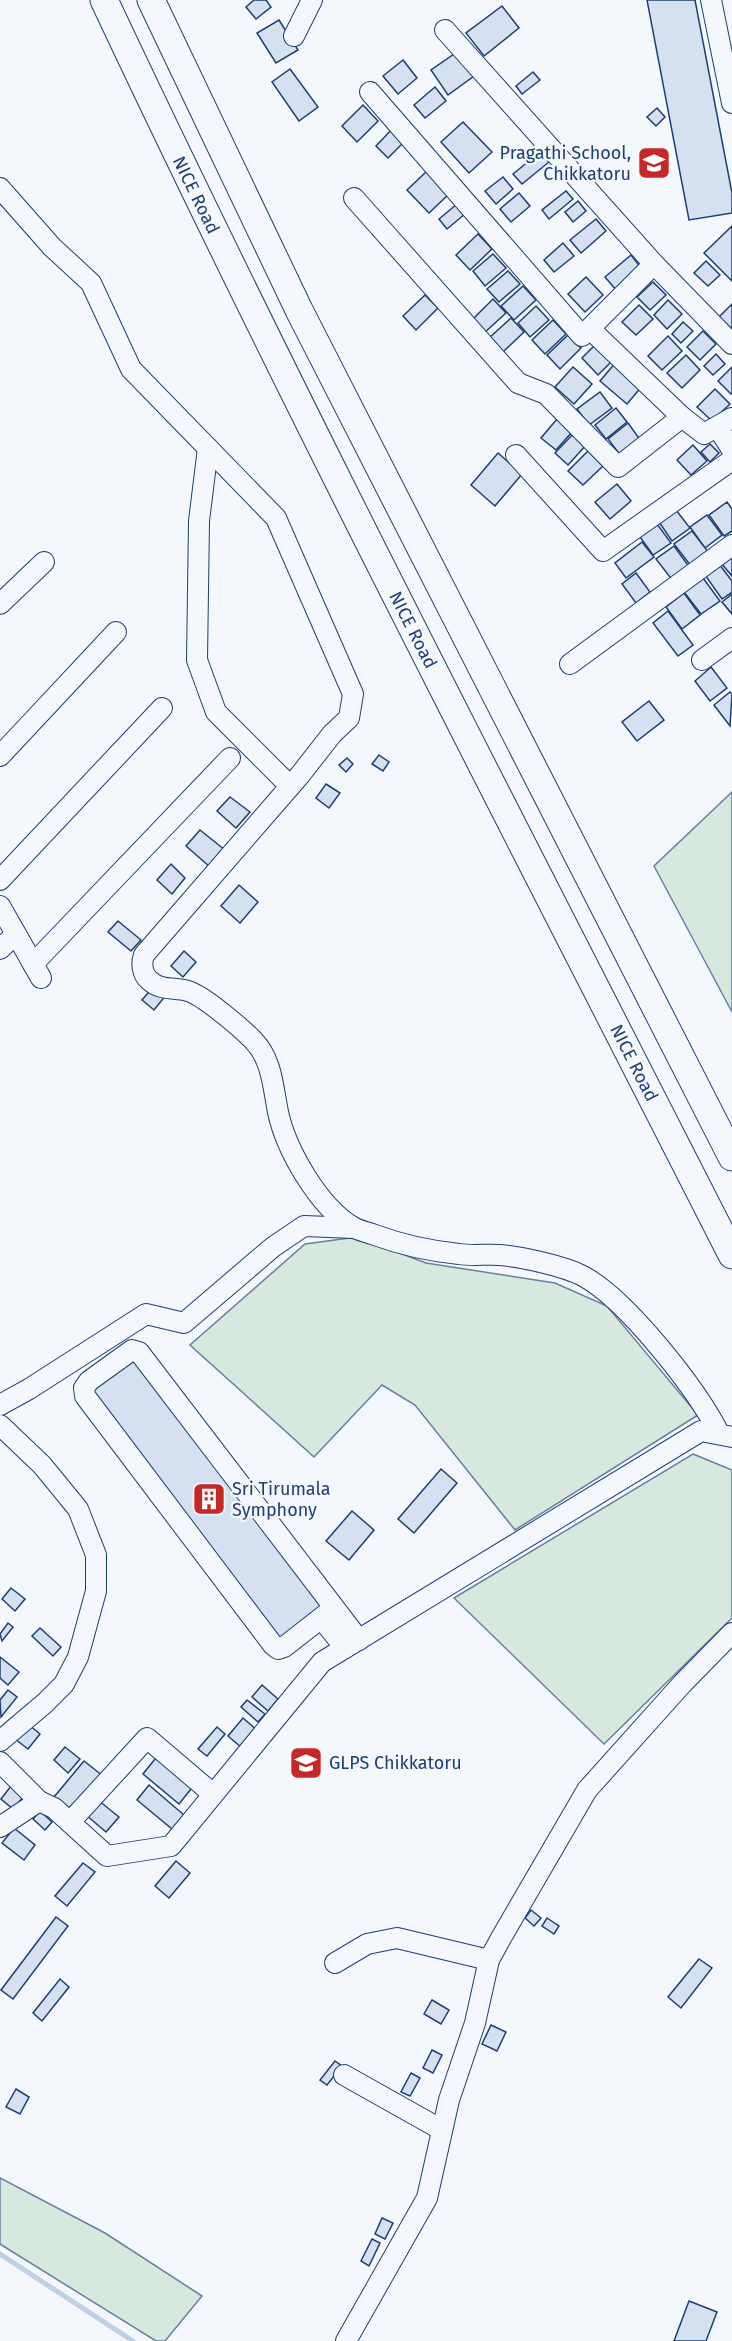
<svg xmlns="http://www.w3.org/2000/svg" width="732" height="2341" font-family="'Fira Sans',sans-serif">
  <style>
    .green { fill: #d7e8df; stroke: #687fa3; stroke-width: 1.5 }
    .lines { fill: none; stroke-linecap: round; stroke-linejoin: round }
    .stream { stroke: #bed0e5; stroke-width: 5 }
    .building { fill: #d5e0f0; stroke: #1d3f73; stroke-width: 1.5 }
    .minor-casing { stroke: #1d3f73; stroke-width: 22 }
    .highway-casing { stroke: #1d3f73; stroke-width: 29 }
    .minor { stroke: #f4f7fb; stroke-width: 20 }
    .highway { stroke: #f4f7fb; stroke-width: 27 }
    .labels { text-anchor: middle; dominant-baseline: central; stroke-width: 4.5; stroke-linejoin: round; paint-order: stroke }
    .poi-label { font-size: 18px; fill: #1d3f73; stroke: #f4f7fb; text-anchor: start }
    .street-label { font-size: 18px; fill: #1d3f73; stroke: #f4f7fb }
  </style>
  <rect width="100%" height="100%" fill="#f4f7fb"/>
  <g class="green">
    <polygon points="732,792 732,1012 654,866"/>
    <polygon points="357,1237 426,1263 555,1283 607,1306 698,1415 515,1530 415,1405 382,1385 314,1457 190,1345 305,1244"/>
    <polygon points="693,1454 732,1470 732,1618 604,1744 454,1598"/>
    <polygon points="0,2178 105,2233 202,2296 165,2341 156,2341 0,2244"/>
  </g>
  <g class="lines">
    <polyline class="stream" points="0,2254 133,2341"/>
  </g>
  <g class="building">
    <polygon points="254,0 266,0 271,7 256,19 246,7"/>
    <polygon points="647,0 695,0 732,193 732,213 689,220"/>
    <polygon points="502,6 519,28 484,56 466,33"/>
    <polygon points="279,20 298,50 276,63 257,33"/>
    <polygon points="457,52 474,76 448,95 431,70"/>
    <polygon points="403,60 417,78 398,94 383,76"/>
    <polygon points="290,69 318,107 299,121 272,82"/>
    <polygon points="533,72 540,80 522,94 516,86"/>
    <polygon points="435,87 446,101 425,118 414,105"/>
    <polygon points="363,105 378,121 357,142 342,126"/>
    <polygon points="657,108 665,117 656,126 647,117"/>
    <polygon points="463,122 492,152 469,173 441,142"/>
    <polygon points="394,127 406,140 388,158 376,146"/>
    <polygon points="540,152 549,162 522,184 513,174"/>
    <polygon points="427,171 449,194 429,213 407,190"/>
    <polygon points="503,177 513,189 496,204 485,191"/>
    <polygon points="566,191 573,199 549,219 542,210"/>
    <polygon points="519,193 530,206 511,222 500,209"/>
    <polygon points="578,201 586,211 573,222 565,212"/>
    <polygon points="457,204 465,214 447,229 439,219"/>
    <polygon points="596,219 606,231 581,253 570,240"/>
    <polygon points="732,226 732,281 704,253"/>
    <polygon points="478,234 492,249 470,270 456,255"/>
    <polygon points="563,243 574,256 554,272 544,260"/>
    <polygon points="493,254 506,268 485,286 473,271"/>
    <polygon points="631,255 642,269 616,290 605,277"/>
    <polygon points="706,261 720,275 708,286 694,273"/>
    <polygon points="508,271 520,284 499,302 487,289"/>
    <polygon points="586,277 603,295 585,312 568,294"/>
    <polygon points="653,282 666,295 650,310 637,297"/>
    <polygon points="523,286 536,300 514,320 501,306"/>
    <polygon points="425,295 438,308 416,330 403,316"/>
    <polygon points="493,299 506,313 483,334 471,321"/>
    <polygon points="668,300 682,314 667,329 654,315"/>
    <polygon points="732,304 732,329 719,317"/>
    <polygon points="639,305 653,319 636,335 622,322"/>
    <polygon points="536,306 549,320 530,337 518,323"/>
    <polygon points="511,318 524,332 503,352 489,338"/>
    <polygon points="553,320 566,334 545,354 532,340"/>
    <polygon points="683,322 693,331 681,343 672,334"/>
    <polygon points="703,331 716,344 700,360 687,347"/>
    <polygon points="568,335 581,348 560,369 547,355"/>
    <polygon points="668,336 682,351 662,370 648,356"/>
    <polygon points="599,341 615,358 598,375 582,358"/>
    <polygon points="716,354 725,364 713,375 704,366"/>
    <polygon points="686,355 700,370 682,388 667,373"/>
    <polygon points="616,362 643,385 627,404 600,381"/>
    <polygon points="573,367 592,384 574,404 555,387"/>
    <polygon points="732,367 732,393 731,394 718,381"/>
    <polygon points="715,389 730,404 712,421 697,407"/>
    <polygon points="600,392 612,408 589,425 577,409"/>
    <polygon points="616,408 627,422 606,439 595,425"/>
    <polygon points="557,419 572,432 556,450 541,438"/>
    <polygon points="628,423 641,441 621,456 608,439"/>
    <polygon points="573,434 586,445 568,465 555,453"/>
    <polygon points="710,444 719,453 710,462 701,452"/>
    <polygon points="693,445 707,461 691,475 677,460"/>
    <polygon points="588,451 603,466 583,485 568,471"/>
    <polygon points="498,453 522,474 495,506 471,485"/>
    <polygon points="617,484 631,501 610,519 595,502"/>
    <polygon points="727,502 732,509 732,531 724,536 709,515"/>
    <polygon points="676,510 690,528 672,541 659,522"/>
    <polygon points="707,515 722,535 705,548 690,527"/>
    <polygon points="657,524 671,543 653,555 640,537"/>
    <polygon points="692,531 709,553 691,566 674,544"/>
    <polygon points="642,542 654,557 626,578 615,563"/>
    <polygon points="674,546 690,568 673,581 656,559"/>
    <polygon points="732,554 732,576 721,563"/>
    <polygon points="719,564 732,581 732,592 722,599 705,575"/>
    <polygon points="636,573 650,592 636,603 622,584"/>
    <polygon points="703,578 720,601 701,614 684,592"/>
    <polygon points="684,593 700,615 682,629 666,607"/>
    <polygon points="732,594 732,614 722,602"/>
    <polygon points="668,611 693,645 678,656 653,623"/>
    <polygon points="711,667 727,688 710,701 695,681"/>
    <polygon points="730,692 732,694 730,726 714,705"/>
    <polygon points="649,701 664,720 637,741 622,722"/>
    <polygon points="379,755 389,762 383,771 372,764"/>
    <polygon points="347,758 353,764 346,772 339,765"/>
    <polygon points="326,784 340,793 329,808 316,798"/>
    <polygon points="230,797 250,812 236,828 217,811"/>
    <polygon points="200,830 225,850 210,867 186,846"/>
    <polygon points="171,864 185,878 172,894 157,880"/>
    <polygon points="239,885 258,902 240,923 221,906"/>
    <polygon points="118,921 141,940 131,951 108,932"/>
    <polygon points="184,951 196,962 183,977 171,966"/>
    <polygon points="155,985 166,995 154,1010 142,1000"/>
    <polygon points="137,1356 328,1607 281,1643 90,1391"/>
    <polygon points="441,1469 457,1483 414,1533 398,1519"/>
    <polygon points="352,1511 374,1530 349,1560 326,1541"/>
    <polygon points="11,1588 25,1599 15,1611 2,1599"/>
    <polygon points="8,1623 13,1627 2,1641 0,1634"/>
    <polygon points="40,1628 61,1647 53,1656 32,1636"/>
    <polygon points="0,1657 19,1672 8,1685 0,1678"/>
    <polygon points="262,1685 278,1699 268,1711 252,1697"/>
    <polygon points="8,1690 17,1697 1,1717 0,1700"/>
    <polygon points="247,1700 265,1714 258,1722 241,1707"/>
    <polygon points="243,1718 257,1730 242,1748 228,1736"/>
    <polygon points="28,1724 40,1734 28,1749 15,1739"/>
    <polygon points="217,1727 225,1734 207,1756 198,1749"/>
    <polygon points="65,1747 80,1759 68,1773 54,1760"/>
    <polygon points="159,1754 195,1784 179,1804 143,1774"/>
    <polygon points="84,1761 103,1776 73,1813 54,1797"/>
    <polygon points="149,1785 184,1815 172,1829 137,1800"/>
    <polygon points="11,1786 24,1796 13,1809 1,1799"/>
    <polygon points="98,1800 119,1817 106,1832 86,1815"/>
    <polygon points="40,1811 52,1822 45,1830 33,1819"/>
    <polygon points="14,1828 35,1845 24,1860 2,1843"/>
    <polygon points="176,1861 190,1873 169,1898 155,1886"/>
    <polygon points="83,1863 95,1872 67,1906 55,1896"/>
    <polygon points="531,1910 541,1918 534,1926 525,1918"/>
    <polygon points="56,1917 68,1926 13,1999 1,1990"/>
    <polygon points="547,1918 559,1926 554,1934 542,1926"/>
    <polygon points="699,1959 712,1968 681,2008 668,1997"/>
    <polygon points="60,1979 69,1987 42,2021 33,2013"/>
    <polygon points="432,2000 449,2010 441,2024 424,2014"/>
    <polygon points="491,2025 506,2032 497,2051 482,2044"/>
    <polygon points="432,2050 442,2055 433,2073 423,2068"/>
    <polygon points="335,2061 342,2066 327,2085 320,2080"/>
    <polygon points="411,2073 420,2078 410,2096 401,2092"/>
    <polygon points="16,2089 29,2097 20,2114 6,2107"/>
    <polygon points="382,2218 393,2223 385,2239 375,2234"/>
    <polygon points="372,2239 380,2243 369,2266 361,2261"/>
    <polygon points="689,2301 717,2312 706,2341 674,2341"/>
  </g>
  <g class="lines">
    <defs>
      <g id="minor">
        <polyline points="711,0 732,103"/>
        <polyline points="445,30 654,264 732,344"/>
        <polyline points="294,36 312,0"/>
        <polyline points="370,92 582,336 654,264"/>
        <path d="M0 188 52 247 91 283 131 369 276 518 353 694 349 718 332 734 300 775 144 955C141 963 142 974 149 980 160 991 175 987 188 991 204 996 240 1027 253 1040 272 1059 273 1087 278 1112 286 1150 319 1207 353 1227 359 1231 368 1232 375 1235 402 1245 430 1251 459 1254 472 1256 486 1254 500 1255 522 1257 564 1266 583 1276 627 1300 696 1388 719 1433"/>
        <polyline points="354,198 518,383 546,394 618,467 682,417"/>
        <polyline points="590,329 682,417 704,434 732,418"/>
        <polyline points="718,428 732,450"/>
        <polyline points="208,448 199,521 197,660 216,712 290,786"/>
        <polyline points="516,455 603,551 732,460"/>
        <polyline points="0,604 44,562"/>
        <polyline points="702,660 732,638"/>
        <polyline points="570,664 732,545"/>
        <polyline points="0,756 116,632"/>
        <polyline points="0,880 162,708"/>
        <polyline points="0,906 41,978"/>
        <polyline points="0,949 16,934"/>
        <polyline points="33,964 230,758"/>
        <polyline points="0,1405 29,1389 146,1314 184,1323 273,1247 304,1226 354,1228"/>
        <polyline points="0,1425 42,1465 78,1509 96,1555 96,1591 78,1657 64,1684 45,1703 0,1741"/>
        <polyline points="334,1608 284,1647 278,1649 273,1645 85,1396 84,1388 89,1381 132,1350 139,1352 359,1640"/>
        <polyline points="321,1618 345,1648"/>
        <polyline points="0,1762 39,1801 54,1808 107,1856 171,1846 322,1662 701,1431 732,1437"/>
        <polyline points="70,1822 147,1738 213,1794"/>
        <polyline points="0,1827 39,1801"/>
        <polyline points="335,1963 367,1944 397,1938 489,1960"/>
        <polyline points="344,2075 442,2130"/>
        <polyline points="346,2341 427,2198 449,2100 475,2023 489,1960 501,1938 587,1790 682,1684 732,1633"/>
      </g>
      <g id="highway">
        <path d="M104 0C303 423 520 838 732 1255"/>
        <polyline points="151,0 299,310 732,1157"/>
      </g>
    </defs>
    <use href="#minor" class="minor-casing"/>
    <use href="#highway" class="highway-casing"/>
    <use href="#minor" class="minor"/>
    <use href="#highway" class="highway"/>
  </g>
  <defs>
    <symbol id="school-square" viewBox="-11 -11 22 22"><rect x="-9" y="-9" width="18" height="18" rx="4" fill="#c62828" stroke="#f4f7fb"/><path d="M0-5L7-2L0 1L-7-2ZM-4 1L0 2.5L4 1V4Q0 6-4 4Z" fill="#fff"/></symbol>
    <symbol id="building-square" viewBox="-11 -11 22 22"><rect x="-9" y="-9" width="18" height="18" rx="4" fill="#c62828" stroke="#f4f7fb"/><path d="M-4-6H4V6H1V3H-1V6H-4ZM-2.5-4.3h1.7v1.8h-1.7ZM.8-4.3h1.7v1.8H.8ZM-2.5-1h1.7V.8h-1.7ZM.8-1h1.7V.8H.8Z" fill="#fff"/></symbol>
  </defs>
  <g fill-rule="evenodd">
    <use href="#school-square" x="635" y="144" width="38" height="38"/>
    <use href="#building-square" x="190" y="1480" width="38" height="38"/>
    <use href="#school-square" x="287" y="1744" width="38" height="38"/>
  </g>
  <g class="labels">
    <g class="poi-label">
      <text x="631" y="153" text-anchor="end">Pragathi School,<tspan x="631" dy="21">Chikkatoru</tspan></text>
      <text x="232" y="1489">Sri Tirumala<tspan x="232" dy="21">Symphony</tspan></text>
      <text x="329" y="1763">GLPS Chikkatoru</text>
    </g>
    <g class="street-label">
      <text transform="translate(196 195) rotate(64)">NICE Road</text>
      <text transform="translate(413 630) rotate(63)">NICE Road</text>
      <text transform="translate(634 1063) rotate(63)">NICE Road</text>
    </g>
  </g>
</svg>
